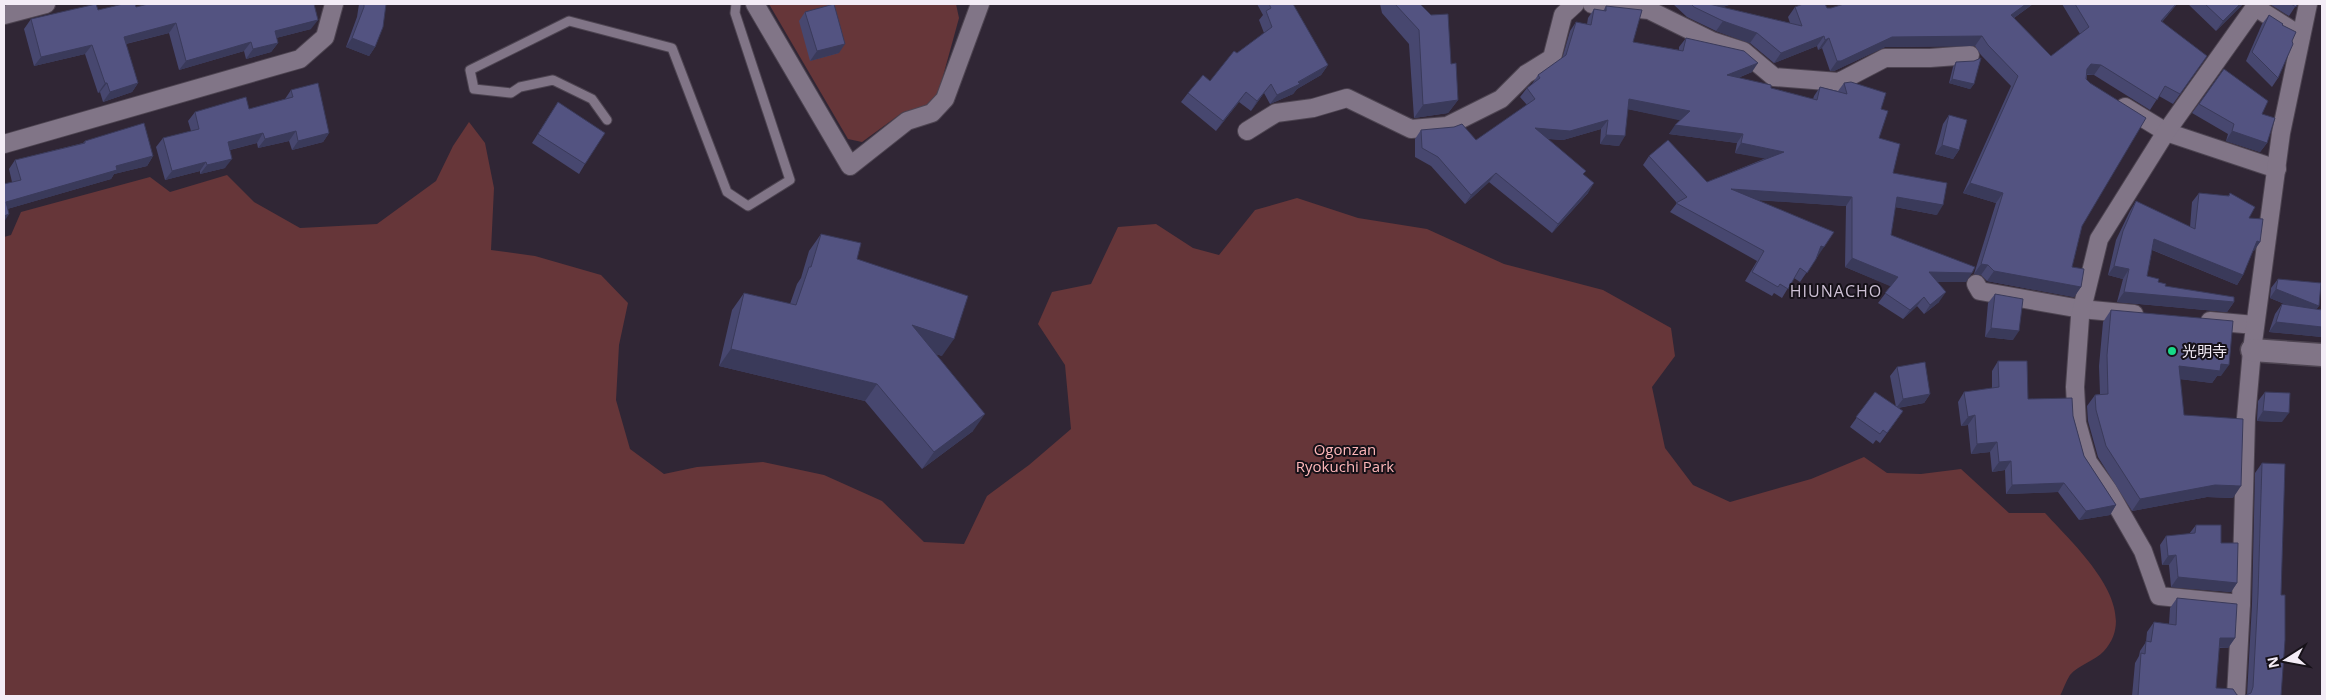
<svg xmlns="http://www.w3.org/2000/svg" width="2326" height="700" font-family="'Open Sans','Noto Sans JP',sans-serif">
  <style>
    .green { fill: #663639 }
    .lines { fill: none; stroke-linecap: round; stroke-linejoin: round }
    .service-casing { stroke: #4d4451; stroke-width: 11 }
    .minor-casing { stroke: #4d4451; stroke-width: 20 }
    .tertiary-casing { stroke: #4d4451; stroke-width: 25 }
    .service { stroke: #817587; stroke-width: 9 }
    .minor { stroke: #817587; stroke-width: 18 }
    .tertiary { stroke: #817587; stroke-width: 22 }
    .wall { fill: #47476f }
    .shaded-wall { fill: #3a3a5a }
    .building { fill: #535381; stroke: #3a3a5a }
    .poi-dot { fill: #18d989; stroke: #161118; stroke-width: 2 }
    .labels { text-anchor: middle; dominant-baseline: central; stroke-width: 4; stroke-linejoin: round; paint-order: stroke }
    .poi-label { font-size: 15px; fill: #f3ecf6; stroke: #161118; text-anchor: start }
    .park-label { font-size: 15px; fill: #feb7b9; stroke: #161118 }
    .neighbourhood-label { font-size: 16px; letter-spacing: 1px; fill: #cec1d5; stroke: #161118 }
  </style>
  <rect width="100%" height="100%" fill="#302635"/>
  <g class="green">
    <polygon points="769,4 956,4 959,18 937,98 923,108 903,112 862,142 848,139"/>
    <path d="M469 122 485 143 494 188 491 250 535 256 601 275 628 303 619 345 616 400 630 449 664 474 697 467 763 462 824 475 882 501 924 542 964 544 987 496 1029 465 1071 429 1065 365 1038 324 1052 292 1091 284 1118 227 1156 224 1193 248 1219 255 1255 210 1297 198 1358 218 1427 229 1504 264 1603 290 1671 328 1675 356 1652 387 1665 448 1693 485 1730 502 1811 479 1864 457 1887 473 1921 474 1961 469 2009 513H2045C2073 544 2144 607 2104 651 2095 661 2078 665 2070 675 2066 681 2063 690 2060 696H4V237L11 235 21 212 150 177 170 192 227 175 254 202 300 228 377 224 436 181 453 146Z"/>
  </g>
  <g class="lines">
    <defs>
      <polyline id="service" points="607,120 592,99 553,80 520,87 511,93 474,89 470,70 569,21 672,48 727,192 748,206 790,180 735,13 736,4"/>
      <g id="minor">
        <polyline points="755,4 850,166 907,121 932,113 945,99 980,4"/>
        <polyline points="1592,4 1649,10 1712,41 1743,51 1774,77 1839,82 1885,58 1930,58 1970,55"/>
        <polyline points="4,15 46,4"/>
        <polyline points="2125,107 2166,132 2277,169"/>
        <polyline points="1247,131 1276,113 1313,108 1347,98 1411,129 1447,126 1501,99 1526,74 1552,58 1563,15 1575,4"/>
        <polyline points="4,144 300,59 325,37 334,4"/>
        <polyline points="1976,284 1980,291 2081,309 2134,314"/>
        <polyline points="2210,321 2255,325"/>
        <polyline points="2241,604 2159,596 2143,551 2108,490 2088,462 2077,423 2075,387 2080,317 2099,239 2166,132 2255,7 2301,36"/>
        <polyline points="2236,696 2241,604 2246,418 2252,350 2281,133 2308,4"/>
      </g>
      <polyline id="tertiary" points="2252,350 2322,355"/>
    </defs>
    <use href="#service" class="service-casing"/>
    <use href="#minor" class="minor-casing"/>
    <use href="#tertiary" class="tertiary-casing"/>
    <use href="#service" class="service"/>
    <use href="#minor" class="minor"/>
    <use href="#tertiary" class="tertiary"/>
  </g>
  <g class="wall">
    <polygon points="359,4 386,4 375,47 369,56 346,47 357,17"/>
    <polygon points="1257,4 1293,4 1328,65 1321,75 1297,89 1293,94 1270,104 1264,93 1251,111 1239,102 1216,131 1181,102 1188,93 1210,81 1237,53 1264,33 1259,20 1263,15"/>
    <polygon points="1380,4 1420,4 1451,64 1458,100 1448,113 1414,118 1409,44 1382,13"/>
    <polygon points="1660,4 1732,4 1722,7 1790,23 1788,17 1795,7 1831,8 1844,4 2033,4 2014,18 2051,56 2080,34 2062,4 2177,4 2162,22 2207,56 2173,104 2159,96 2150,110 2094,75 2087,75 2082,226 2072,267 2081,287 2074,297 1987,281 1981,275 1974,274 1996,203 1963,193 2011,86 1981,55 1975,46 1885,47 1834,71 1830,71 1822,48 1818,50 1817,46 1774,63 1750,43 1716,31 1687,17 1673,4"/>
    <polygon points="2188,4 2243,4 2216,31"/>
    <polygon points="2272,4 2297,4 2289,16 2271,5"/>
    <polygon points="1606,6 1633,42 1679,50 1679,47 1686,38 1752,72 1738,78 1771,88 1813,99 1814,96 1820,87 1838,91 1844,83 1881,109 1879,138 1893,173 1937,215 1895,207 1891,235 1966,282 1937,282 1939,302 1924,314 1917,306 1903,319 1878,303 1891,286 1845,267 1846,206 1759,200 1818,256 1800,282 1794,278 1782,298 1774,293 1772,296 1745,281 1757,261 1670,212 1677,203 1643,165 1649,156 1707,182 1766,158 1735,153 1737,143 1669,134 1681,120 1628,109 1619,146 1600,144 1601,129 1563,140 1548,139 1583,175 1588,193 1552,233 1489,182 1465,204 1431,166 1415,157 1415,139 1421,130 1476,140 1527,105 1520,97 1527,88 1532,84 1538,75 1562,59 1570,31 1576,22 1587,24 1588,18 1594,9 1603,11"/>
    <polygon points="136,7 311,29 276,38 278,43 271,52 246,59 244,51 179,70 169,33 126,44 138,83 132,92 103,102 100,92 98,93 85,54 34,66 24,29 31,19 98,10"/>
    <polygon points="805,12 839,53 810,61 799,21"/>
    <polygon points="2269,15 2282,25 2292,41 2278,78 2272,87 2246,61 2262,24"/>
    <polygon points="1956,62 1974,84 1970,89 1949,83 1953,67"/>
    <polygon points="2224,69 2262,114 2267,143 2260,152 2226,141 2228,134 2192,113"/>
    <polygon points="291,90 329,133 323,142 292,150 289,141 258,148 257,143 230,150 225,168 200,174 200,171 165,180 156,147 163,138 191,131 188,121 195,112 249,109 285,99"/>
    <polygon points="558,102 585,164 579,174 532,143"/>
    <polygon points="1949,115 1959,150 1953,159 1935,154 1943,124"/>
    <polygon points="85,141 153,156 147,166 114,174 111,179 7,209 12,182 9,169 15,160 83,143"/>
    <polygon points="2199,193 2228,196 2230,193 2249,218 2260,242 2253,251 2243,275 2237,285 2152,250 2147,276 2158,282 2165,286 2234,302 2227,312 2117,302 2123,279 2108,275 2116,240 2130,211 2136,201 2190,227 2192,202"/>
    <polygon points="821,234 857,259 942,356 936,354 973,431 922,469 865,401 719,366 732,310 744,293 790,304 797,284 801,278 809,251"/>
    <polygon points="2278,279 2319,306 2316,309 2322,310 2322,337 2269,332 2275,314 2282,304 2287,305 2270,298 2271,288"/>
    <polygon points="1995,294 2013,340 1985,337 1988,303"/>
    <polygon points="2111,310 2221,376 2217,376 2212,383 2180,379 2184,415 2233,498 2207,497 2132,511 2098,457 2088,421 2087,406 2095,395 2100,394 2099,366 2103,322"/>
    <polygon points="1998,361 2028,399 2073,416 2084,456 2116,505 2110,515 2079,520 2058,492 2006,494 2005,470 1992,472 1990,452 1971,454 1968,425 1961,426 1958,402 1964,392 1992,388 1992,371"/>
    <polygon points="1897,367 1930,394 1924,403 1898,408 1903,411 1880,443 1876,440 1873,444 1850,427 1875,392 1896,407 1890,376"/>
    <polygon points="2265,392 2282,422 2257,421 2258,401"/>
    <polygon points="2262,463 2281,595 2281,696 2247,695 2252,604 2255,473"/>
    <polygon points="2196,525 2221,543 2237,583 2231,592 2171,587 2169,565 2162,565 2160,545 2166,536 2189,534"/>
    <polygon points="2177,598 2235,638 2228,648 2219,648 2216,688 2240,696 2132,696 2135,663 2139,656 2140,651 2146,642 2147,632 2154,622 2169,624 2170,608"/>
  </g>
  <g class="shaded-wall">
    <polygon points="1709,4 1732,4 1706,13"/>
    <polygon points="2026,4 2033,4 2004,25 2011,15"/>
    <polygon points="2176,4 2177,4 2154,31 2161,21"/>
    <polygon points="2240,4 2243,4 2216,31 2223,21"/>
    <polygon points="318,20 311,29 268,40 275,31"/>
    <polygon points="1723,21 1757,33 1750,43 1716,31"/>
    <polygon points="176,23 169,33 117,46 124,37"/>
    <polygon points="1824,36 1817,46 1774,63 1781,53"/>
    <polygon points="1982,36 1975,46 1885,47 1834,71 1830,71 1837,61 1892,37"/>
    <polygon points="352,38 375,47 369,56 346,47"/>
    <polygon points="1829,38 1822,48 1818,50 1825,40"/>
    <polygon points="251,42 244,51 179,70 186,61"/>
    <polygon points="278,43 271,52 246,59 253,49"/>
    <polygon points="845,44 839,53 810,61 817,51"/>
    <polygon points="92,45 85,54 34,66 41,57"/>
    <polygon points="1758,63 1752,72 1720,85 1727,75"/>
    <polygon points="2091,64 2101,65 2094,75 2084,74 2087,69"/>
    <polygon points="1328,65 1321,75 1297,89 1293,94 1270,104 1277,95"/>
    <polygon points="1952,79 1974,84 1970,89 1949,83"/>
    <polygon points="105,83 107,83 100,92 98,93"/>
    <polygon points="138,83 132,92 103,102 110,92"/>
    <polygon points="1271,84 1264,93 1251,111 1257,101"/>
    <polygon points="1246,92 1239,102 1216,131 1223,121"/>
    <polygon points="1629,99 1690,111 1683,121 1622,108"/>
    <polygon points="1458,100 1448,113 1414,118 1423,105"/>
    <polygon points="1608,120 1601,129 1563,140 1528,137 1535,128"/>
    <polygon points="1675,125 1743,134 1737,143 1669,134"/>
    <polygon points="296,131 289,141 258,148 265,139"/>
    <polygon points="2232,131 2267,143 2260,152 2226,141"/>
    <polygon points="263,133 257,143 221,152 228,142"/>
    <polygon points="329,133 323,142 292,150 298,141"/>
    <polygon points="1606,135 1625,136 1619,146 1600,144"/>
    <polygon points="1741,143 1784,152 1777,161 1735,153"/>
    <polygon points="1942,145 1959,150 1953,159 1935,154"/>
    <polygon points="153,156 147,166 114,174 111,179 4,210 6,202 116,166"/>
    <polygon points="232,159 225,168 200,174 207,165"/>
    <polygon points="206,162 200,171 165,180 172,171"/>
    <polygon points="1496,173 1489,182 1465,204 1471,195"/>
    <polygon points="1594,183 1588,193 1552,233 1558,224"/>
    <polygon points="1970,183 2003,193 1996,203 1963,193"/>
    <polygon points="1731,189 1852,197 1846,206 1725,198"/>
    <polygon points="1897,197 1943,205 1937,215 1890,206"/>
    <polygon points="9,214 4,222 4,216"/>
    <polygon points="2154,239 2243,275 2237,285 2148,248"/>
    <polygon points="2257,241 2260,242 2254,251 2251,251"/>
    <polygon points="1821,246 1824,247 1818,256 1815,255"/>
    <polygon points="1852,258 1898,277 1892,287 1845,267"/>
    <polygon points="1981,264 1988,265 1981,275 1974,274"/>
    <polygon points="2114,266 2129,269 2123,279 2108,275"/>
    <polygon points="1994,271 2081,287 2074,297 1987,281"/>
    <polygon points="1929,272 1972,273 1966,282 1923,282"/>
    <polygon points="2276,289 2319,306 2312,315 2270,298"/>
    <polygon points="1946,292 1939,302 1924,314 1930,305"/>
    <polygon points="2124,292 2234,302 2227,312 2117,302"/>
    <polygon points="1924,297 1917,306 1903,319 1910,310"/>
    <polygon points="2276,322 2322,327 2322,337 2269,332"/>
    <polygon points="912,325 954,339 942,356 900,342"/>
    <polygon points="1991,328 2019,331 2013,340 1985,337"/>
    <polygon points="731,349 877,384 865,401 719,366"/>
    <polygon points="2221,364 2229,365 2221,376 2217,376 2212,383 2171,378 2179,366"/>
    <polygon points="1930,394 1924,403 1896,408 1903,399"/>
    <polygon points="2263,411 2289,413 2282,422 2257,421"/>
    <polygon points="985,414 973,431 922,469 934,452"/>
    <polygon points="1975,415 1968,425 1961,426 1968,417"/>
    <polygon points="1997,442 1990,452 1971,454 1977,444"/>
    <polygon points="2011,461 2005,470 1992,472 1999,462"/>
    <polygon points="2064,483 2058,492 2006,494 2012,485"/>
    <polygon points="2215,485 2241,486 2233,498 2207,497 2132,511 2140,499"/>
    <polygon points="2116,505 2110,515 2079,520 2086,511"/>
    <polygon points="2176,555 2169,565 2162,565 2168,556"/>
    <polygon points="2178,577 2237,583 2231,592 2171,587"/>
    <polygon points="2220,638 2235,638 2228,648 2213,647"/>
  </g>
  <g class="building">
    <polygon points="96,4 98,10 123,4 135,4 136,7 148,4 314,4 318,20 275,31 278,43 253,49 251,42 186,61 176,23 124,37 138,83 110,92 107,83 105,83 92,45 41,57 31,19"/>
    <polygon points="364,4 386,4 383,27 375,47 352,38 364,7"/>
    <polygon points="834,4 845,44 817,51 805,12"/>
    <polygon points="1269,4 1293,4 1328,65 1298,82 1300,84 1277,95 1271,84 1257,101 1246,92 1223,121 1188,93 1203,75 1210,81 1234,51 1237,53 1272,27 1266,11 1271,8"/>
    <polygon points="1395,4 1420,4 1431,15 1448,14 1451,64 1456,63 1458,100 1423,105 1419,30"/>
    <polygon points="1691,4 1709,4 1802,26 1795,7 1803,4 1825,4 1827,8 1831,8 1844,4 2026,4 2011,15 2051,56 2089,27 2075,4 2176,4 2161,21 2207,56 2180,94 2165,86 2157,100 2101,65 2091,64 2087,69 2086,79 2090,83 2146,118 2082,226 2072,267 2084,269 2081,287 1994,271 1988,265 1981,264 2003,193 1970,183 2018,76 1988,45 1982,36 1892,37 1841,61 1837,61 1829,38 1825,40 1824,36 1781,53 1757,33 1723,21 1694,7"/>
    <polygon points="2205,4 2240,4 2223,21"/>
    <polygon points="2291,4 2297,4 2296,7"/>
    <polygon points="1606,6 1642,10 1633,42 1683,51 1686,38 1744,51 1758,63 1727,75 1771,85 1771,88 1817,100 1820,87 1847,94 1844,83 1851,82 1886,93 1881,109 1888,111 1879,138 1900,144 1893,173 1947,183 1943,205 1897,197 1891,235 1975,267 1972,273 1929,272 1946,292 1930,305 1924,297 1910,310 1885,293 1898,277 1852,258 1852,197 1731,189 1834,232 1824,247 1821,246 1816,259 1807,273 1800,268 1788,289 1780,284 1778,287 1752,272 1764,251 1676,203 1687,197 1649,156 1668,140 1707,182 1784,152 1741,143 1743,134 1675,125 1690,111 1629,99 1625,136 1606,135 1608,120 1570,131 1535,128 1586,171 1583,174 1594,183 1558,224 1496,173 1471,195 1438,157 1422,148 1421,130 1454,127 1462,124 1476,140 1535,99 1527,88 1540,78 1538,75 1566,55 1576,22 1591,25 1594,9 1606,11"/>
    <polygon points="2269,15 2283,24 2282,25 2296,32 2292,41 2293,44 2278,78 2252,52"/>
    <polygon points="1981,58 1974,84 1952,79 1956,62 1974,61"/>
    <polygon points="2224,69 2268,101 2262,114 2275,118 2267,143 2232,131 2234,124 2199,104"/>
    <polygon points="318,83 329,133 298,141 296,131 265,139 263,133 228,142 232,159 207,165 206,162 172,171 163,138 199,129 195,112 246,97 249,109 293,97 291,90"/>
    <polygon points="558,102 605,133 585,164 538,134"/>
    <polygon points="1949,115 1967,120 1959,150 1942,145"/>
    <polygon points="144,123 153,156 116,166 117,170 6,202 9,214 4,216 4,184 21,180 15,160 85,143 85,141"/>
    <polygon points="2199,193 2229,196 2230,193 2255,207 2249,218 2263,219 2260,242 2257,241 2243,275 2154,239 2147,276 2159,279 2158,282 2166,284 2165,286 2234,297 2234,302 2124,292 2129,269 2114,266 2123,231 2136,201 2195,229"/>
    <polygon points="821,234 861,243 857,259 968,296 954,339 912,325 985,414 934,452 877,384 731,349 744,293 796,305 809,267 811,267"/>
    <polygon points="2278,279 2321,283 2319,306 2276,289"/>
    <polygon points="1995,294 2023,299 2019,331 1991,328"/>
    <polygon points="2282,304 2322,310 2322,327 2276,322"/>
    <polygon points="2111,310 2233,321 2229,365 2221,364 2220,371 2179,366 2184,415 2243,419 2241,486 2215,485 2140,499 2106,446 2096,410 2095,395 2108,394 2107,355"/>
    <polygon points="1998,361 2027,361 2028,399 2072,398 2073,416 2084,456 2116,505 2086,511 2064,483 2012,485 2011,461 1999,462 1997,442 1977,444 1975,415 1968,417 1964,392 1999,387"/>
    <polygon points="1925,362 1930,394 1903,399 1897,367"/>
    <polygon points="1875,392 1903,411 1887,433 1883,430 1880,434 1856,417"/>
    <polygon points="2265,392 2290,393 2289,413 2263,411"/>
    <polygon points="2262,463 2285,464 2281,595 2285,595 2285,640 2281,696 2243,696 2251,693 2253,687 2258,595"/>
    <polygon points="2196,525 2221,525 2221,543 2238,543 2237,583 2178,577 2176,555 2168,556 2166,536 2195,533"/>
    <polygon points="2177,598 2237,604 2235,638 2220,638 2216,688 2233,689 2237,695 2240,696 2138,696 2141,653 2145,654 2146,641 2151,642 2154,622 2176,625"/>
  </g>
  <circle class="poi-dot" cx="2172" cy="351" r="5"/>
  <g class="labels">
    <g class="poi-label">
      <text x="2182" y="351">光明寺</text>
    </g>
    <g class="park-label">
      <text x="1345" y="449">Ogonzan<tspan x="1345" dy="17">Ryokuchi Park</tspan></text>
    </g>
    <g class="neighbourhood-label">
      <text x="1836" y="291">HIUNACHO</text>
    </g>
  </g>
  <rect width="2326" height="700" fill="none" stroke="#f3ecf6" stroke-width="10"/>
  <g transform="translate(2286 660) rotate(259)" stroke="#161118" stroke-width="4" paint-order="stroke">
  <path d="M0-4L9 19L0 12L-9 19Z" fill="#f3ecf6"/>
  <text y="-8" font-size="14" font-weight="bold" text-anchor="middle" fill="#f3ecf6">N</text>
  </g>
</svg>
